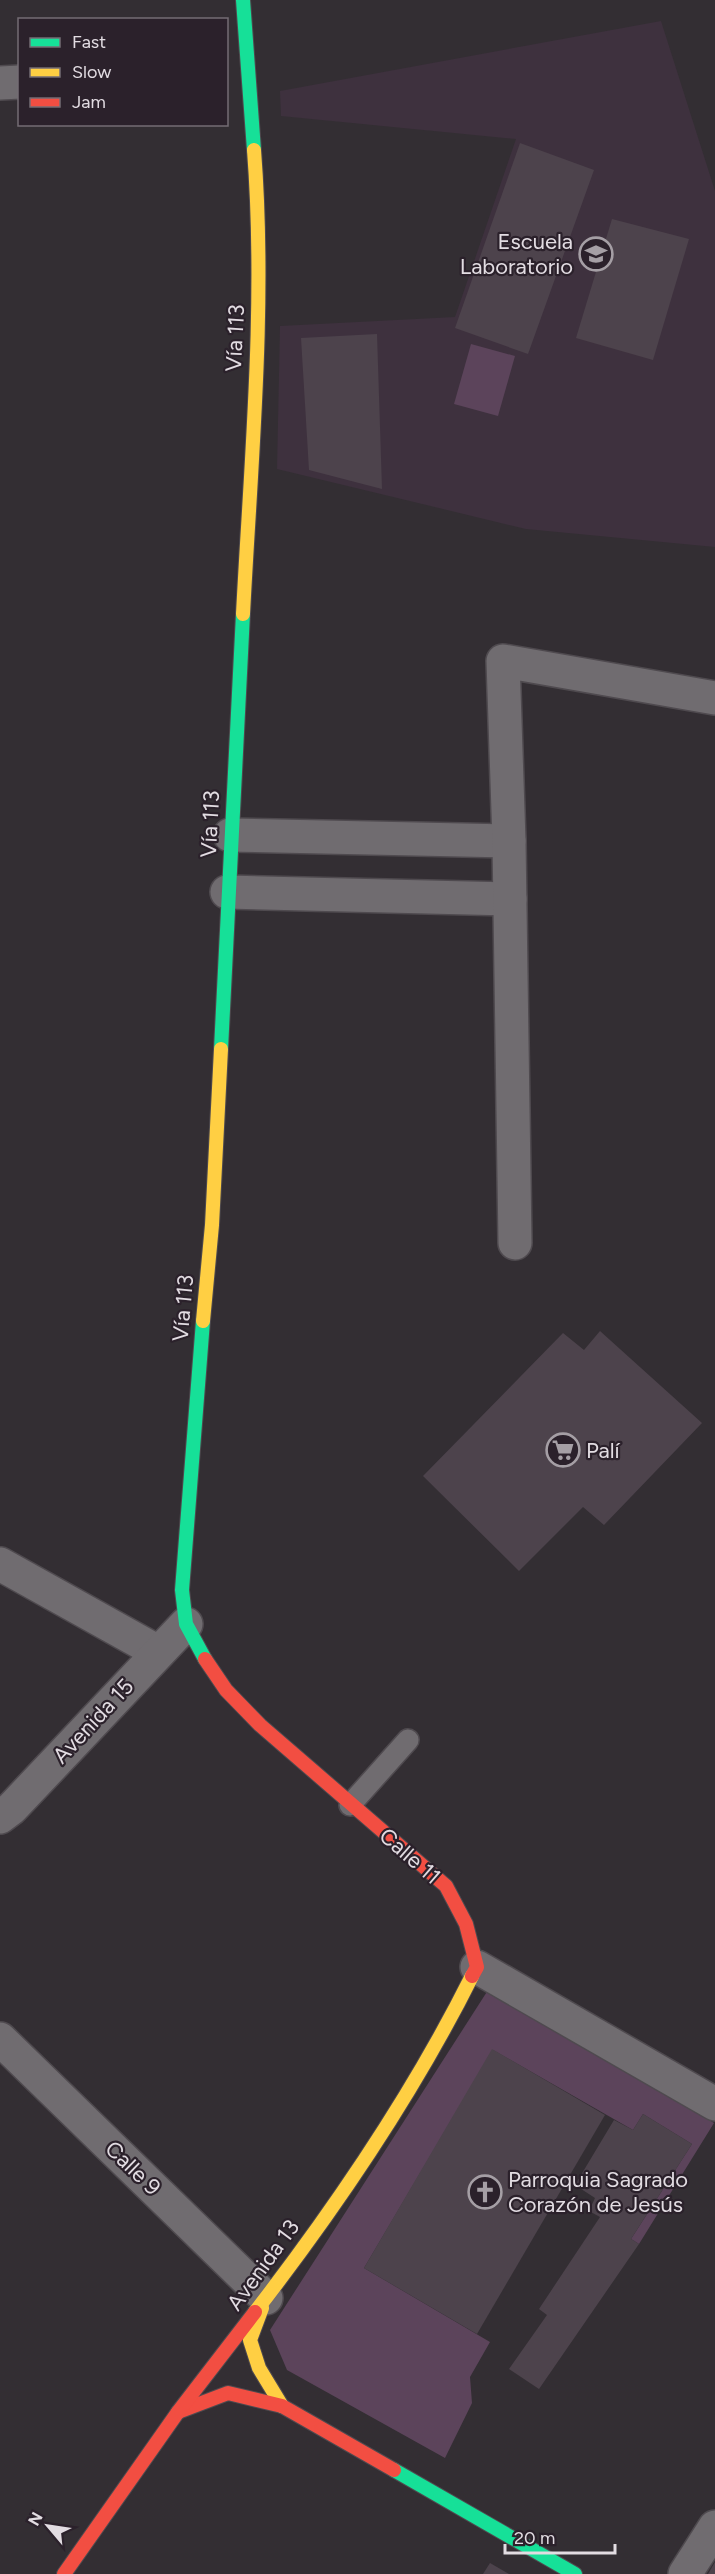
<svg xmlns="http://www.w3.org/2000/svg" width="715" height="2574" font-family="Figtree,sans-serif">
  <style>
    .built { fill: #3e313e }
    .green { fill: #5c445b }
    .building { fill: #4d434c }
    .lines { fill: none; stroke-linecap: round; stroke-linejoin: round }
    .lane-casing { stroke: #4f4a4f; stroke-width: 24 }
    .street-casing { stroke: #4f4a4f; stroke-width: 36 }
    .fast-casing { stroke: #4f4a4f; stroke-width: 16 }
    .slow-casing { stroke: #4f4a4f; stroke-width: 16 }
    .jam-casing { stroke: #4f4a4f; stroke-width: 16 }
    .lane { stroke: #706c70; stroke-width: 21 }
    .street { stroke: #706c70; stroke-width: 33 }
    .fast { stroke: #16e098; stroke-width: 14 }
    .slow { stroke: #ffcf43; stroke-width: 14 }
    .jam { stroke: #f24e42; stroke-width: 14 }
    .labels { text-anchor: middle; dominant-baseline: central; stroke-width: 4.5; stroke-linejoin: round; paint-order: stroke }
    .poi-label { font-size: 22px; fill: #e2dce2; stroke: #2b212b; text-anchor: start }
    .street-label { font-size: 22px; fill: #e2dce2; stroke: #2b212b }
  </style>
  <rect width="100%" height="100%" fill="#332e33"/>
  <polygon class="built" points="661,21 715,191 715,547 526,529 277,469 280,326 455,317 516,139 281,116 280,91"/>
  <g class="green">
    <polygon points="471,344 515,356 498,416 454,404"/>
    <polygon points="490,1987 714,2123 639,2244 631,2239 692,2144 643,2114 633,2130 493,2050 364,2268 490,2342 470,2377 472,2403 445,2458 287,2370 270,2330"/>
  </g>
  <g class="building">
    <polygon points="520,143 594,170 528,354 455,328"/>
    <polygon points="612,219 689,239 653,360 576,338"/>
    <polygon points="377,334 382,489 309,470 301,338"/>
    <polygon points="600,1331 702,1423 604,1525 583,1507 519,1571 423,1476 563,1333 584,1350"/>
    <polygon points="492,2049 605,2115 477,2334 364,2268"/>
    <polygon points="643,2114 692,2144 631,2239 639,2244 539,2389 509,2369 547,2315 539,2309 600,2217 589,2211 595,2198 575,2185 614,2120 633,2130"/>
    <polygon points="715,2562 715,2574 708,2574"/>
    <polygon points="490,2563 509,2574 483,2574"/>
  </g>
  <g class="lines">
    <defs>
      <polyline id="lane" points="350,1805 408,1740"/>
      <g id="street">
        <polyline points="0,83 20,82"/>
        <polyline points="230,835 509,841"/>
        <polyline points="227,892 510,899"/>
        <polyline points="515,1243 509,841 503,661 715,698"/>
        <polyline points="0,1564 158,1652"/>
        <polyline points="0,1817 12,1808 186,1624"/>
        <polyline points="477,1967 715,2104"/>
        <polyline points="0,2039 266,2298"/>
        <polyline points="685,2574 715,2527"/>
      </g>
      <g id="fast">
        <polyline points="243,0 254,150"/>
        <polyline points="221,1049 243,614"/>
        <polyline points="203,1321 182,1590 186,1624 205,1659"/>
        <polyline points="394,2470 575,2574"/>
      </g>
      <g id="slow">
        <path d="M243 614C251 460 266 304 254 150"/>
        <polyline points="203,1321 212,1225 221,1049"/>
        <polyline points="262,2308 250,2340 259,2368 282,2406"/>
        <path d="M255 2312C337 2206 412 2096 472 1976"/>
      </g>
      <g id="jam">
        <polyline points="205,1659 226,1690 260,1725 446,1886 466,1924 477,1967 472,1976"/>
        <polyline points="178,2412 228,2393 282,2406 394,2470"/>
        <polyline points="64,2574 178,2412 255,2312"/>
      </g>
    </defs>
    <use href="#lane" class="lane-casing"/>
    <use href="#street" class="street-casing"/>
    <use href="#fast" class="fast-casing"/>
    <use href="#slow" class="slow-casing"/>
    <use href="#jam" class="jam-casing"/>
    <use href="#lane" class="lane"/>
    <use href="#street" class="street"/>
    <use href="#fast" class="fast"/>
    <use href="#slow" class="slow"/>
    <use href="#jam" class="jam"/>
  </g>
  <defs>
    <symbol id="school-ring" viewBox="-11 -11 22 22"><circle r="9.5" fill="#2b212b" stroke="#a59fa5" stroke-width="1.5"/><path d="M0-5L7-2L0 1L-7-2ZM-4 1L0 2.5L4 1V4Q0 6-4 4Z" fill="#a59fa5"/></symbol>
    <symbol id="supermarket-ring" viewBox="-11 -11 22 22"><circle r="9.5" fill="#2b212b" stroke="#a59fa5" stroke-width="1.5"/><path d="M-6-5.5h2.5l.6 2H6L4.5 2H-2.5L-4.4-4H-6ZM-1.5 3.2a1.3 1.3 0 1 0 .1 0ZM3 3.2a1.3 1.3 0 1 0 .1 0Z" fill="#a59fa5"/></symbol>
    <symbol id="church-ring" viewBox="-11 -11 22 22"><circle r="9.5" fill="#2b212b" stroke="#a59fa5" stroke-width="1.5"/><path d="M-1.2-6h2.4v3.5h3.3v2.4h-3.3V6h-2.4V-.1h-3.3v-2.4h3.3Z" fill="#a59fa5"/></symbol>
  </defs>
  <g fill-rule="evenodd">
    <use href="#school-ring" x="577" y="235" width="38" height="38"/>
    <use href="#supermarket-ring" x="544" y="1431" width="38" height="38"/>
    <use href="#church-ring" x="466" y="2173" width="38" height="38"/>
  </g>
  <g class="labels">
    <g class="poi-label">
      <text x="573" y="241" text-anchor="end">Escuela<tspan x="573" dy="25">Laboratorio</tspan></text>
      <text x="586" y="1450">Palí</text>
      <text x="508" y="2179">Parroquia Sagrado<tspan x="508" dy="25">Corazón de Jesús</tspan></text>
    </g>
    <g class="street-label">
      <text transform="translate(235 338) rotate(-87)">Vía 113</text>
      <text transform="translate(210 824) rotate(-87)">Vía 113</text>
      <text transform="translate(183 1308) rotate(-85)">Vía 113</text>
      <text transform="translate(93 1721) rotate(-47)">Avenida 15</text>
      <text transform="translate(410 1856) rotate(41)">Calle 11</text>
      <text transform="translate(133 2168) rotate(44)">Calle 9</text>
      <text transform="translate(263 2265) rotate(-54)">Avenida 13</text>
    </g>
  </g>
  <rect x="18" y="18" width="210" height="108" fill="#2b212b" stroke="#746c74" stroke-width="1.5"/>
  <rect x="30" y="38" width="30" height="9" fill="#16e098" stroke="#746c74" stroke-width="1.5"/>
  <text x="72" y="48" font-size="18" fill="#e2dce2">Fast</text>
  <rect x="30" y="68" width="30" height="9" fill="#ffcf43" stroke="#746c74" stroke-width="1.5"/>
  <text x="72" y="78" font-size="18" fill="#e2dce2">Slow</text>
  <rect x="30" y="98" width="30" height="9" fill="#f24e42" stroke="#746c74" stroke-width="1.5"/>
  <text x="72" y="108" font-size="18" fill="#e2dce2">Jam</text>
  <g transform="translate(48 2526) rotate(299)" stroke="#2b212b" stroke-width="4.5" paint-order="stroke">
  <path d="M0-4.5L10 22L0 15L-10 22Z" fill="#e2dce2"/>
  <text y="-9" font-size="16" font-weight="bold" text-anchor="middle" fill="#e2dce2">N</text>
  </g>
  <path d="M505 2544v9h110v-9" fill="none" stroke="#e2dce2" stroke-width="3"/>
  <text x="514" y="2544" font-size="18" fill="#e2dce2" stroke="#2b212b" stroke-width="4.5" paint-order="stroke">20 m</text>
</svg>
